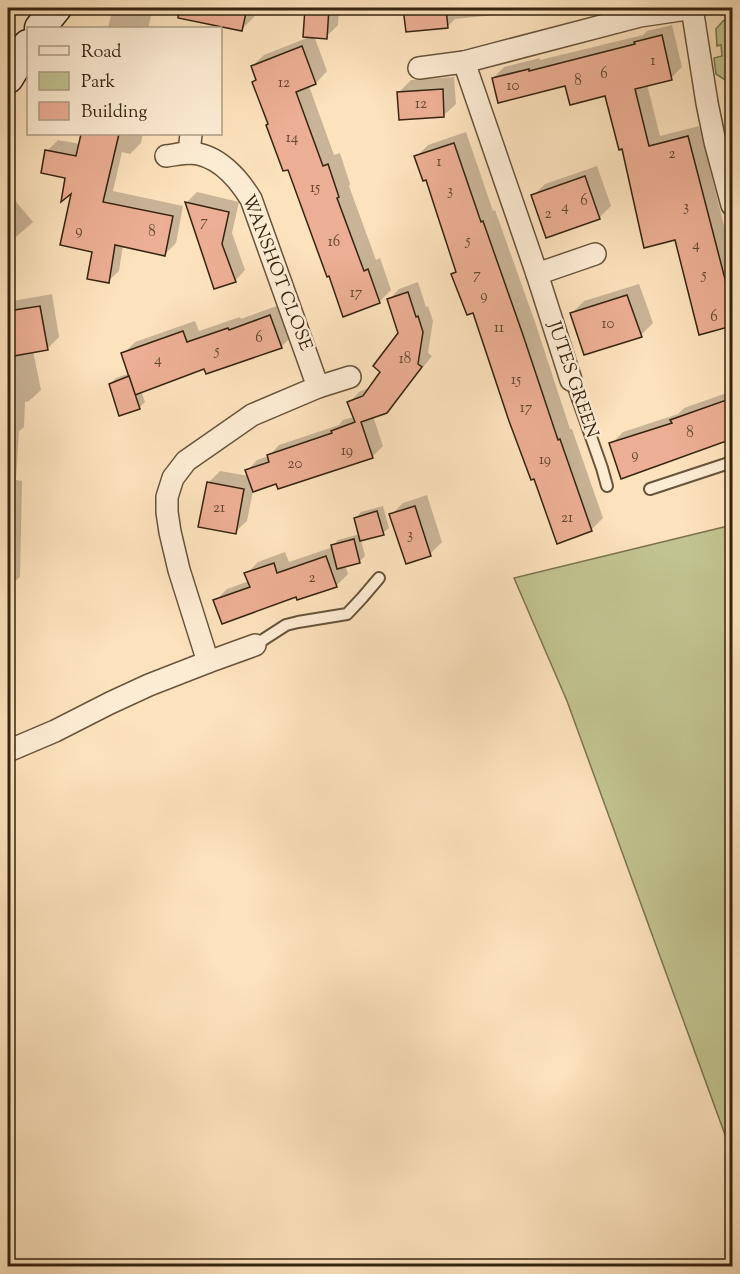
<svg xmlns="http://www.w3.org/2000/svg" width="740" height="1274" font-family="'Sorts Mill Goudy',serif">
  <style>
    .green { fill: #c1c390; stroke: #7b7450; stroke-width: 1.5 }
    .shadow { fill: #0003 }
    .building { fill: #ecae94; stroke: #35240f; stroke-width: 1.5 }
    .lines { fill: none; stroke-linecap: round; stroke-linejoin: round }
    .lane-casing { stroke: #67543a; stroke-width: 14 }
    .street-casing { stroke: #67543a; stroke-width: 24 }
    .secondary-casing { stroke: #35240f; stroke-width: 33 }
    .lane { stroke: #fdecd4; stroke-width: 10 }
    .street { stroke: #fdecd4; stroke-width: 21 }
    .secondary { stroke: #fdecd4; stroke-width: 30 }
    .labels { text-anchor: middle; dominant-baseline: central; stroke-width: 5; stroke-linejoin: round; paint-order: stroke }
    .number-label { font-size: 15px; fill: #634630 }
    .street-label { font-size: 18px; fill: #35240f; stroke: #fdecd4 }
  </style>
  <rect width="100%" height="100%" fill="#fce2bd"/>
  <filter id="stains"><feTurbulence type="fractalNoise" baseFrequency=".00333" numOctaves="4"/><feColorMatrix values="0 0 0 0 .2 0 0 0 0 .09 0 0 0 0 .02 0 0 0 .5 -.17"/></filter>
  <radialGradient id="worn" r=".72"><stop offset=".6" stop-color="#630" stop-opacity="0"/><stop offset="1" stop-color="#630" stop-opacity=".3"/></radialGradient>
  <g class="green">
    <polygon points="732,18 732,101 730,83 716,74 714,58 722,56 721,45 717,46 716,29 723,21"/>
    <polygon points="732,525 732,1154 567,701 514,578"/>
  </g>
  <g class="shadow">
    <polygon points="119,8 153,8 148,28 108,28 111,15"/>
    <polygon points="200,8 256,8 254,17 242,29 198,20"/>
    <polygon points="306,8 339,8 338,25 326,37 314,36 327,71 316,83 309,86 334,155 340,153 350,184 349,186 376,260 380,258 391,290 379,302 289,168 253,82 257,79 252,66 264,55 312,36 304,36"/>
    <polygon points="405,8 527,8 504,14 455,19 448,26 407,30"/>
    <polygon points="672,25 682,67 671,78 647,84 660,136 699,126 732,257 732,325 701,333 676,238 624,147 606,94 566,84 493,78 504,67 540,58 540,60 643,35 647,31"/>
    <polygon points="454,77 456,104 444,115 399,92 411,80"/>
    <polygon points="466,132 493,211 495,210 535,322 570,429 572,429 603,518 591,530 535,477 474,311 453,274 457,270 427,178 416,157 428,145"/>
    <polygon points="82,134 143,134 141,143 130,154 122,152 113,191 183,206 176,243 165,254 123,245 119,271 108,281 94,250 73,190 67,177 47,151 58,140 80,144"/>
    <polygon points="597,166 611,206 599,218 533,196 545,184"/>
    <polygon points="8,192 33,222 8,244"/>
    <polygon points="197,192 239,202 232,233 245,270 235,281 215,287 187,202"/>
    <polygon points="418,282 426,307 428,306 433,321 428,353 432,356 397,400 386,411 373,416 383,446 372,457 277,482 253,491 247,521 235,532 208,483 220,471 249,476 247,471 257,460 269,456 279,445 339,425 343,420 354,417 349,403 359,392 371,387 383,372 400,333 389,300 399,289"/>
    <polygon points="639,284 653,323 641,335 572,313 584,301"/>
    <polygon points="52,294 59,337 47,349 33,351 41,390 29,401 25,402 24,427 19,431 16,480 22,481 20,577 11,585 11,599 8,602 8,306 13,301"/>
    <polygon points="282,304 293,335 281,347 205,368 141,391 145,402 139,408 110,384 116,378 130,373 123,354 135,342 195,321 199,331 240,317 241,319"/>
    <polygon points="732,385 732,434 715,439 611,444 623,432 678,414 684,408 724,394"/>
    <polygon points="427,495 442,542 430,554 391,515 403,503"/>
    <polygon points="383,506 389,528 383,533 361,540 365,556 359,562 345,565 348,574 336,586 297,595 215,601 227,589 249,581 246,574 258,562 285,552 289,562 333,547 332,546 338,540 360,534 356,518 361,512"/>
    <polygon points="8,657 14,658 12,688 8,692"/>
  </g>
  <g class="building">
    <polygon points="179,8 247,8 242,31 178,18"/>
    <polygon points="305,8 329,8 327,39 303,37"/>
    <polygon points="403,8 446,8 448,28 406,32"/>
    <polygon points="662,35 672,80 635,89 649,146 688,136 732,306 732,326 699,335 675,240 644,248 622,149 619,150 605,96 570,105 565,86 498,103 492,78 529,69 529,71 635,44 634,42"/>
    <polygon points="302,46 316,84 296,92 323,166 328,164 339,197 337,198 364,271 368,269 380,303 343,317 329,276 327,277 288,170 283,171 266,125 268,124 252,82 256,80 251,66"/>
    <polygon points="443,89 444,117 399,120 397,92"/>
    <polygon points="81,134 119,134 103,202 173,216 165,256 115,245 109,283 87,279 92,252 60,245 71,194 61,202 65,178 41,173 45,150 76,156"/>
    <polygon points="454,143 481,222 483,221 523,335 558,440 560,439 592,531 557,544 534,479 531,480 509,421 473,313 467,315 451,274 456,272 437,214 426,180 423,181 414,156"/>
    <polygon points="585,176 600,219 546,238 531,195"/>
    <polygon points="185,202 229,212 222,244 236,282 214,289"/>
    <polygon points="408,292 416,317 418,316 423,332 418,364 422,367 387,413 361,422 373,458 278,489 276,484 253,492 245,470 269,462 267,455 332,433 331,431 355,422 347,402 363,396 380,372 373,366 398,333 387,299"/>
    <polygon points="627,295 642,337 584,355 570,313"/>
    <polygon points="40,306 48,350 8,357 8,311"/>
    <polygon points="270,315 282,348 206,374 204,369 135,395 121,353 183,331 187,342 228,328 229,330"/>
    <polygon points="129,376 140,409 119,416 109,384"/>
    <polygon points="732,398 732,439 621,479 609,443 672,423 670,420"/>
    <polygon points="207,482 244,489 236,534 198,527"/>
    <polygon points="415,506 431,556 406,564 389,514"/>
    <polygon points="377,511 384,535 360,541 354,518"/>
    <polygon points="354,539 360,563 337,569 331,545"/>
    <polygon points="326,556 337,587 297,600 296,597 222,624 213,600 250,587 244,573 274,563 277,573"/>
  </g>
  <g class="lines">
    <defs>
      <g id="lane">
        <polyline points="571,380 602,468 607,486"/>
        <polyline points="650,489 732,462"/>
        <polyline points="255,645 286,625 298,622 347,614 362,598 379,578"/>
      </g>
      <g id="street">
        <polyline points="692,8 707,103 715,142 732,205"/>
        <polyline points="464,62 537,274 571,380"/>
        <polyline points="419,68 464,62 640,16 694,8"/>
        <polyline points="189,153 191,134"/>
        <polyline points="537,274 595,254"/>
        <polyline points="318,387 350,377"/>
        <polyline points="208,662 255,645"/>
        <path d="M8 751 55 731 110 703 149 685 208 662 179 570 170 532 167 512V497L173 478 186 461 252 415 318 387 251 199C238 178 217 154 190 153 182 153 174 155 166 156"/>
      </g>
      <g id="secondary">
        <polyline points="40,28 56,8"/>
        <polyline points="8,78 28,45"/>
      </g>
    </defs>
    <use href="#lane" class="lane-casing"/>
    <use href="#street" class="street-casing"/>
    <use href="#secondary" class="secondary-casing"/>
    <use href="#lane" class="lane"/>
    <use href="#street" class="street"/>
    <use href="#secondary" class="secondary"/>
  </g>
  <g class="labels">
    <g class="number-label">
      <text x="653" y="61">1</text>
      <text x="604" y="74">6</text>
      <text x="578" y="81">8</text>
      <text x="284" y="83">12</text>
      <text x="513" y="86">10</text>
      <text x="421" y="104">12</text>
      <text x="292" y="138">14</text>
      <text x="672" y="154">2</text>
      <text x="439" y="162">1</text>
      <text x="315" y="188">15</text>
      <text x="450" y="191">3</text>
      <text x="584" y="201">6</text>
      <text x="565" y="207">4</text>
      <text x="686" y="207">3</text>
      <text x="548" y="214">2</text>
      <text x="204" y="222">7</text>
      <text x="79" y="231">9</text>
      <text x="152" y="232">8</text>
      <text x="468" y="241">5</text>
      <text x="334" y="242">16</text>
      <text x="696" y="245">4</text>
      <text x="477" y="275">7</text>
      <text x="704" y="275">5</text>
      <text x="356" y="293">17</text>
      <text x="484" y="296">9</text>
      <text x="714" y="317">6</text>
      <text x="608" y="324">10</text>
      <text x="499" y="328">11</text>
      <text x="259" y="338">6</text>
      <text x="217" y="351">5</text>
      <text x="405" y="359">18</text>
      <text x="158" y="360">4</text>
      <text x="516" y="380">15</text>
      <text x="526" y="408">17</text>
      <text x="690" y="433">8</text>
      <text x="347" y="451">19</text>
      <text x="635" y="455">9</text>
      <text x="545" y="460">19</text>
      <text x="295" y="464">20</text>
      <text x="219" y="508">21</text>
      <text x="567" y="518">21</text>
      <text x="410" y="535">3</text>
      <text x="312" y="578">2</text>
    </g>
    <g class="street-label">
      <text transform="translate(276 273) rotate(69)">WANSHOT CLOSE</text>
      <text transform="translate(572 380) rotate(71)">JUTES GREEN</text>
    </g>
  </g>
  <rect width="740" height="1274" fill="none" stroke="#fce2bd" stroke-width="30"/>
  <rect x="9" y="9" width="722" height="1256" fill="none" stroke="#35240f" stroke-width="3"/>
  <rect x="15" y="15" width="710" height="1244" fill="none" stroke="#35240f" stroke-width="1.5"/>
  <rect x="27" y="27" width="195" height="108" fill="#fdecd4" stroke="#ad9c85" stroke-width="1.5"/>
  <rect x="39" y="46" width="30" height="9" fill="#fdecd4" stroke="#ad9c85" stroke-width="1.5"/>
  <text x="81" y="57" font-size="18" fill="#35240f">Road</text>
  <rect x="39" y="72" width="30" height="18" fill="#c1c390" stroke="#ad9c85" stroke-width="1.5"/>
  <text x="81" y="87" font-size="18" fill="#35240f">Park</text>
  <rect x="39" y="102" width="30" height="18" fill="#ecae94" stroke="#ad9c85" stroke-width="1.5"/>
  <text x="81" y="117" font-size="18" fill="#35240f">Building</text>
  <rect width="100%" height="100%" filter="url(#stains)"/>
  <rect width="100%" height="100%" fill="url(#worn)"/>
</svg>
